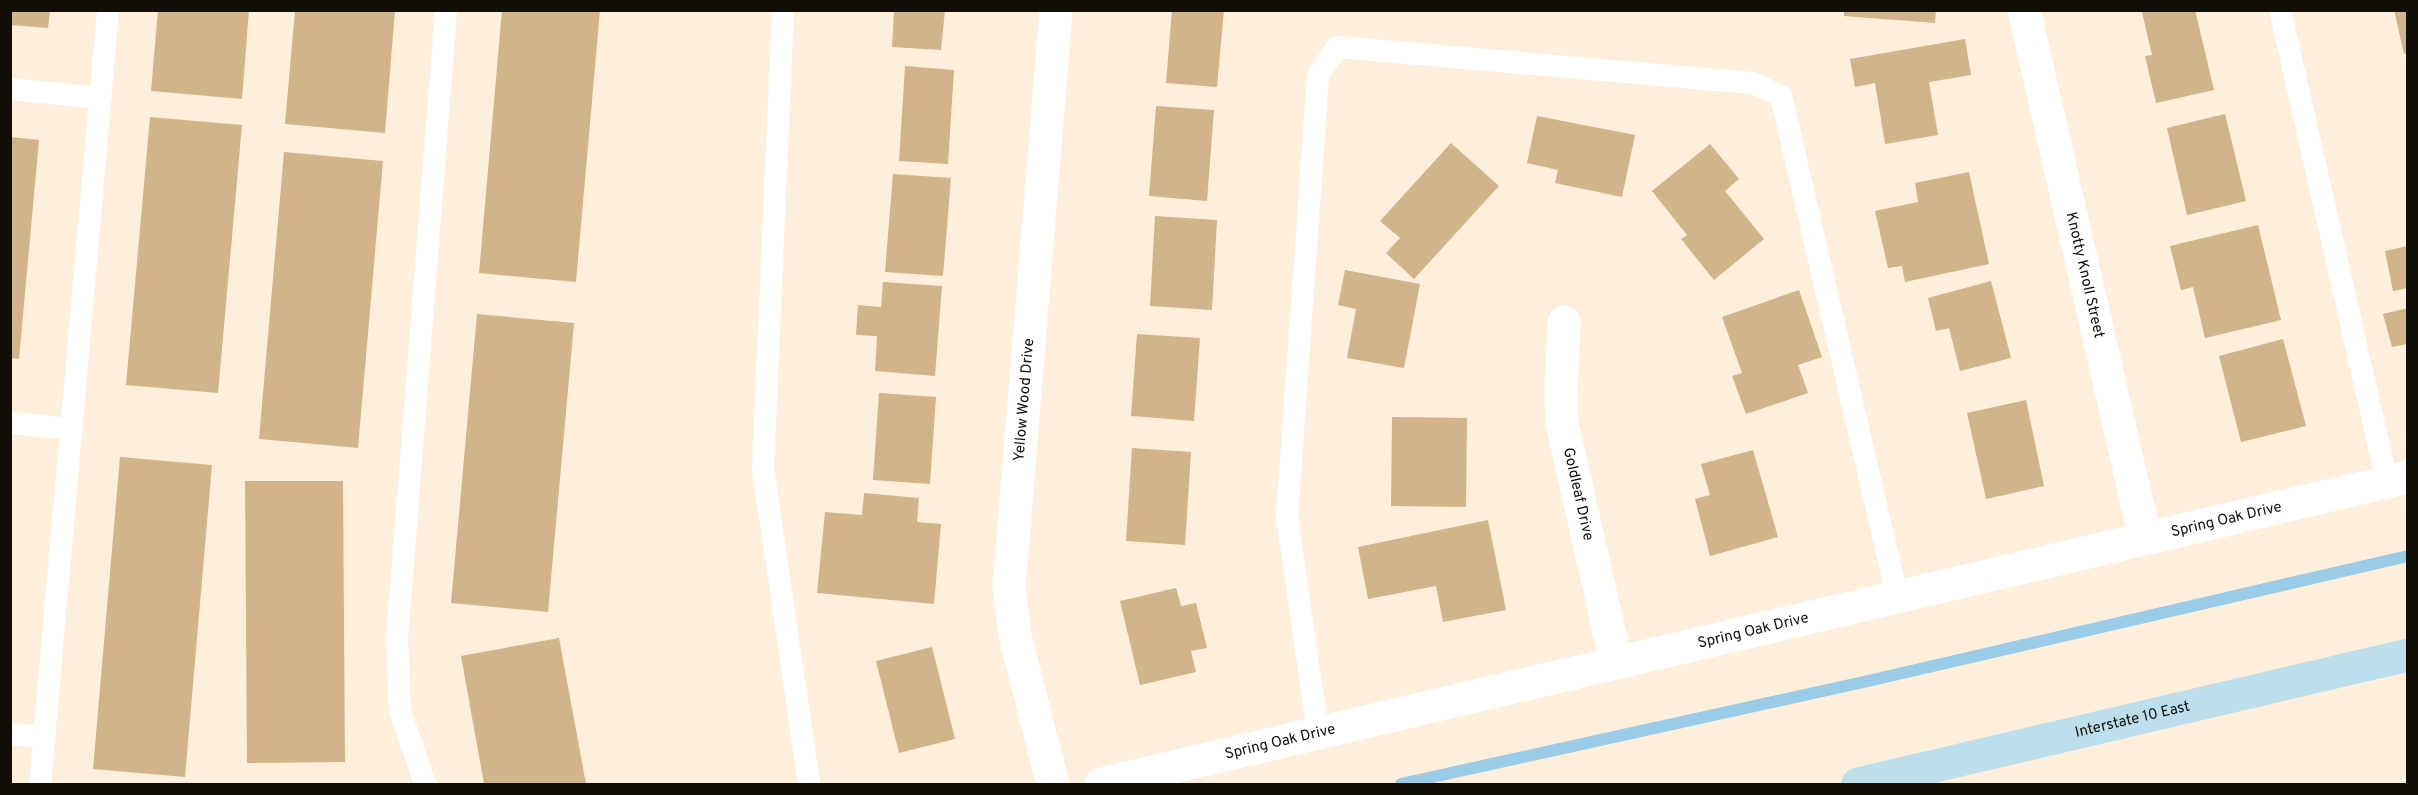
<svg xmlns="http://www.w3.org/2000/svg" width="2418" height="795" font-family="Overpass,sans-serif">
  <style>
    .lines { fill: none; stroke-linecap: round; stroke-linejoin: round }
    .stream { stroke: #9acce8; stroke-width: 12 }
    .building { fill: #d1b48a }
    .service { stroke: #fff; stroke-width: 22 }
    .minor { stroke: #fff; stroke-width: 33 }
    .secondary { stroke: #bddeed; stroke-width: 33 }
    .labels { text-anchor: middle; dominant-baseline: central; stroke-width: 6; stroke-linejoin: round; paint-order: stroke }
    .street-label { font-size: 15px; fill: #110d07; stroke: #fff }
  </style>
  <rect width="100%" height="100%" fill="#fdefdb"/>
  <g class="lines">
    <polyline class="stream" points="1401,784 1868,681 2408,556"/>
  </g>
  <g class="building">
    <polygon points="10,10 50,10 48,28 10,25"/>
    <polygon points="158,10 249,10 242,99 151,91"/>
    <polygon points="295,10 395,10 385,133 285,124"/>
    <polygon points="502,10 600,10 576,282 479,273"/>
    <polygon points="894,10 945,10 941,50 892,47"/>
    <polygon points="1172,10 1224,10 1217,87 1166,83"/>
    <polygon points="1844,10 1936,10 1935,23 1844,16"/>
    <polygon points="2150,10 2195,10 2214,90 2156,103 2145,56 2152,55 2142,12"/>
    <polygon points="2394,10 2408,10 2408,53 2404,54"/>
    <polygon points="1965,39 1971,75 1929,82 1938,135 1885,144 1875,83 1855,87 1850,59"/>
    <polygon points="905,66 954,70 948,164 899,161"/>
    <polygon points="1156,106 1214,110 1207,201 1149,196"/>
    <polygon points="2225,114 2246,201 2187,215 2167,128"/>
    <polygon points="1537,116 1635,135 1622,197 1555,183 1558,170 1527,163"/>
    <polygon points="150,117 242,125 218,393 126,385"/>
    <polygon points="10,137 39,140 19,359 10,358"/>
    <polygon points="1451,143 1499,186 1414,279 1386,253 1400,238 1380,221"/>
    <polygon points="1710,144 1739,179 1725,191 1764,239 1714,280 1681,239 1687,235 1652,191"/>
    <polygon points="284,152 383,161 358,448 259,439"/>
    <polygon points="1969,172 1989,264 1905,282 1902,266 1888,268 1875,211 1918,202 1915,183"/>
    <polygon points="893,174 951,178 943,276 885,272"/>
    <polygon points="1155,216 1217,220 1212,310 1150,306"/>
    <polygon points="2258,225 2281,320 2205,338 2193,287 2181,290 2170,246"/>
    <polygon points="2408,246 2408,288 2393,291 2385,251"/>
    <polygon points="1345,270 1420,284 1404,368 1347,358 1356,309 1338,305"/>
    <polygon points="1991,281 2011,358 1960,371 1949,328 1936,331 1928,298"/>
    <polygon points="883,282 942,286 935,376 875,371 877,336 856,335 858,305 881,307"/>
    <polygon points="1799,290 1822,357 1798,365 1808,393 1746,414 1732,376 1742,373 1722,317"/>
    <polygon points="2408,308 2408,344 2392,347 2383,314"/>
    <polygon points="477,314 574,323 548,612 451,603"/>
    <polygon points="1137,334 1200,338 1194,421 1131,416"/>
    <polygon points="2283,339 2306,426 2241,442 2219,356"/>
    <polygon points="879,393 936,397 930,484 873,480"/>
    <polygon points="2026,400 2044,486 1986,499 1967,413"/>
    <polygon points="1392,417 1467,418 1466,507 1391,506"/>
    <polygon points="1132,448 1191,452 1185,545 1126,541"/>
    <polygon points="1753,450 1778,537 1710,556 1695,499 1710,495 1701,464"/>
    <polygon points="120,457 212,465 185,777 93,769"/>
    <polygon points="245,481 343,481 345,762 247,763"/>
    <polygon points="864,493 919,498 917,522 941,524 934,604 817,593 825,512 862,515"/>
    <polygon points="1488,520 1506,610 1443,622 1436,586 1368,599 1358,547"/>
    <polygon points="1176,588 1181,606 1196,603 1207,648 1191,651 1196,672 1140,685 1120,601"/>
    <polygon points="559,638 586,784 484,784 461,656"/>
    <polygon points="932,647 955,739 899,753 876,661"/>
  </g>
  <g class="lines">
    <g class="service">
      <polyline points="783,10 763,468 809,784"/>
      <polyline points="2280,10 2387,482"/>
      <polyline points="10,89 101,98"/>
      <polyline points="10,423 72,429"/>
      <polyline points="1318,733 1287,517 1318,76 1337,47 1752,83 1781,96 1897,596"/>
      <polyline points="10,734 45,737"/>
      <polyline points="40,784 108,10"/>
      <polyline points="425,784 400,711 397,639 446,10"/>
    </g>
    <g class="minor">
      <path id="s1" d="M2024 10 2145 538"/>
      <path id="s2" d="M1564 322 1561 388 1562 423 1616 662"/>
      <path id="s3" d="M1053 784 1015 636 1009 588 1056 10"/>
      <path id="s4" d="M1101 784 2408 477"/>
    </g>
    <path class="secondary" id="s5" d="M1858 784 2408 655"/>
  </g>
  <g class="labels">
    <g class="street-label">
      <text stroke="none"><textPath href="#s1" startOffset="272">Knotty Knoll Street</textPath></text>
      <text stroke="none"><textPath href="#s3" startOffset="390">Yellow Wood Drive</textPath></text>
      <text stroke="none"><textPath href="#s2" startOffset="174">Goldleaf Drive</textPath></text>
      <text stroke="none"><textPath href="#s4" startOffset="1156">Spring Oak Drive</textPath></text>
      <text stroke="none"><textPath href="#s4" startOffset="670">Spring Oak Drive</textPath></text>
      <text stroke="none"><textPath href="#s5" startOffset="282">Interstate 10 East</textPath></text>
      <text stroke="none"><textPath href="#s4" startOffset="184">Spring Oak Drive</textPath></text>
    </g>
  </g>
  <rect width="2418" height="795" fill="none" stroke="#110d07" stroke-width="24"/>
</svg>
